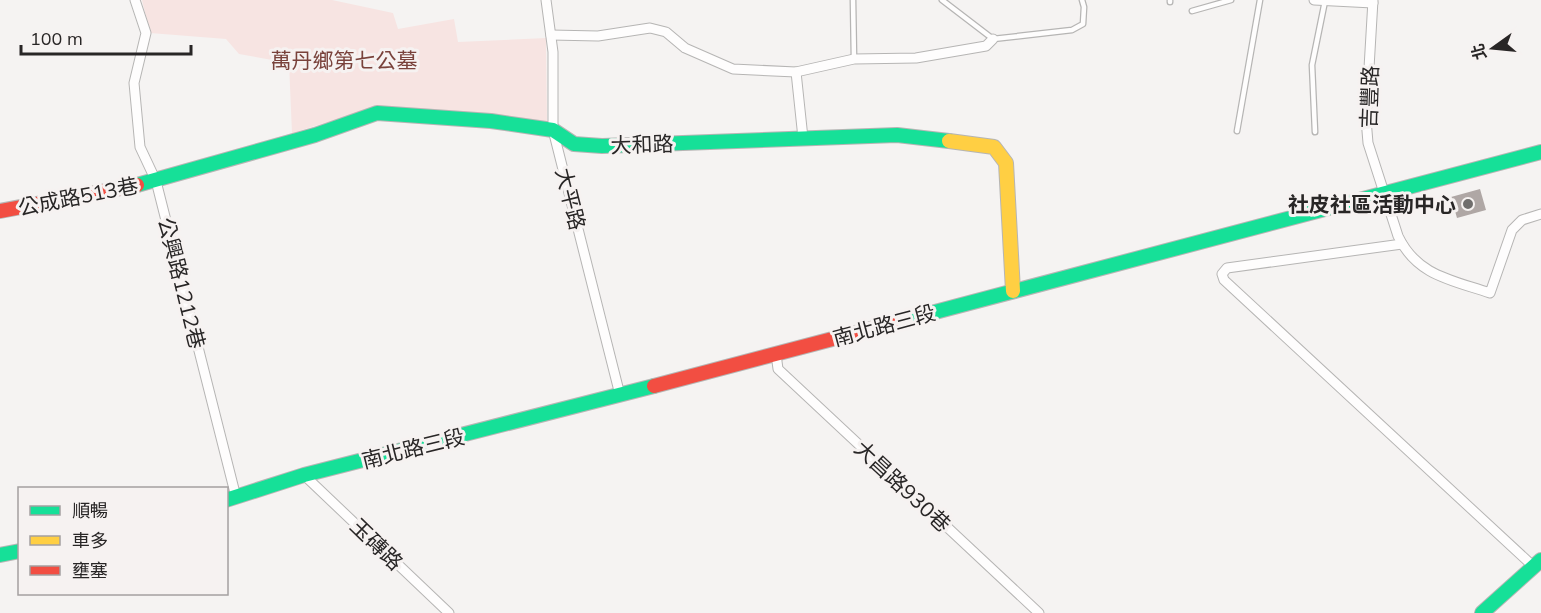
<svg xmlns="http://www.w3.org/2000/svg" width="1541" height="613" font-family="Mulish,'Noto Sans TC',sans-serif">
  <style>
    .green { fill: #f7e4e2 }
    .building { fill: #afa7a5 }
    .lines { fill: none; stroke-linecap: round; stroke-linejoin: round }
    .lane-casing { stroke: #b6b5b4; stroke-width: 7 }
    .street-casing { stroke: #b6b5b4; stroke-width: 11 }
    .fast-casing { stroke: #b6b5b4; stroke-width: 16 }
    .slow-casing { stroke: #b6b5b4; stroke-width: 16 }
    .jam-casing { stroke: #b6b5b4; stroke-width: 16 }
    .lane { stroke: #fefdfd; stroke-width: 4.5 }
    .street { stroke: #fefdfd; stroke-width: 9 }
    .fast { stroke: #16e098; stroke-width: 14 }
    .slow { stroke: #ffcf43; stroke-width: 14 }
    .jam { stroke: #f24e42; stroke-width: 14 }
    .poi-dot { fill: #706e6d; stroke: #f6f2f1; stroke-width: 2 }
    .labels { text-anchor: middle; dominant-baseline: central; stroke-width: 6; stroke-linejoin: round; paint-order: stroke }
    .park-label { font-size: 21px; fill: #79423b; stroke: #f6f2f1 }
    .street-label { font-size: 21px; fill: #282626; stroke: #f6f2f1 }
    .poi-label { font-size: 21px; font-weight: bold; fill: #282626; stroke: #f6f2f1; text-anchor: end }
  </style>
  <rect width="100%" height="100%" fill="#f5f3f2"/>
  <polygon class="green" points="142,0 332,0 393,13 398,29 454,19 458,42 546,38 547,124 455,111 376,107 292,133 289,63 239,54 226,39 150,33"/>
  <polygon class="building" points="1480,189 1486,210 1457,218 1451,197"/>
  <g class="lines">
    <defs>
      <g id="lane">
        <polyline points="853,0 854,59"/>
        <polyline points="942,0 993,39 1072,30 1083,24 1084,7 1082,0"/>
        <polyline points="1170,0 1170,2"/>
        <polyline points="1192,11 1231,0"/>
        <polyline points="1237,131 1260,0"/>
        <polyline points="1315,132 1312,65 1325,1"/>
      </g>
      <g id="street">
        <polyline points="135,0 146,33 134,83 140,147 156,181 236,497"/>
        <polyline points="546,0 553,52 553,130 620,395"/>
        <polyline points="1314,0 1373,3"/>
        <path d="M1373 0 1366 119 1368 143 1398 236C1417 276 1452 280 1490 293L1512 230 1522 220 1541 214"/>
        <polyline points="551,35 598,36 650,28 666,32 685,48 733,69 796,72 854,59 916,58 986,46 993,39"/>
        <polyline points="796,72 803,138"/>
        <polyline points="1402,244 1227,268 1222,274 1224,280 1534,567"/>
        <polyline points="776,354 778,369 1039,613"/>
        <polyline points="304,475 449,613"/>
      </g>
      <g id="fast">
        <polyline points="137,185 315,135 377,113 491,121 553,130 574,144 602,146 897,135 949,141"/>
        <polyline points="901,321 1541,152"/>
        <polyline points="226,500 304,475 654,386"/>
        <polyline points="0,555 20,551"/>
        <polyline points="1482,613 1541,560"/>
      </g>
      <polyline id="slow" points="949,141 994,147 1006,163 1013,291"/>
      <g id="jam">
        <polyline points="0,211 137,185"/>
        <polyline points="654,386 901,321"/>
      </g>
    </defs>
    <use href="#lane" class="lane-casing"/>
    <use href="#street" class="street-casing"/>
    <use href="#fast" class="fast-casing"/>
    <use href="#slow" class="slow-casing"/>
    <use href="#jam" class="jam-casing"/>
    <use href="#lane" class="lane"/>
    <use href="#street" class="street"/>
    <use href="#fast" class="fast"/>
    <use href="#slow" class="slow"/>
    <use href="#jam" class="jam"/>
  </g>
  <circle class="poi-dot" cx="1468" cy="204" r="6"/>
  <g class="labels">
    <g class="park-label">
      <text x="344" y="60">萬丹鄉第七公墓</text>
    </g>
    <g class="street-label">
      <text transform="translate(1369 97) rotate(-88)">吉豐路</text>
      <text transform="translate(642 144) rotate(-2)">大和路</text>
      <text transform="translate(78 196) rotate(-11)">公成路513巷</text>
      <text transform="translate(571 199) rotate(76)">大平路</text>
      <text transform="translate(182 283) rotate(76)">公興路1212巷</text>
      <text transform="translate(884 325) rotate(-15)">南北路三段</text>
      <text transform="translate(413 448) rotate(-14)">南北路三段</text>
      <text transform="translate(903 486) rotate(43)">大昌路930巷</text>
      <text transform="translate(377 544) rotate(44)">玉磚路</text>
    </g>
    <g class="poi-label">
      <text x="1456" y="204">社皮社區活動中心</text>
    </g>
  </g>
  <rect x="18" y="487" width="210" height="108" fill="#f6f2f1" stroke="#a4a0a0" stroke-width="1.5"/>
  <rect x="30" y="506" width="30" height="9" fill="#16e098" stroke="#a4a0a0" stroke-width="1.5"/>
  <text x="72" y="517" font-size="18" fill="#282626">順暢</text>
  <rect x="30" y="536" width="30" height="9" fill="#ffcf43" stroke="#a4a0a0" stroke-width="1.5"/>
  <text x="72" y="547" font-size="18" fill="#282626">車多</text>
  <rect x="30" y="566" width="30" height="9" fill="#f24e42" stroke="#a4a0a0" stroke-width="1.5"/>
  <text x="72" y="577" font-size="18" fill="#282626">壅塞</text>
  <g transform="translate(1493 48) rotate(255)" stroke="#f6f2f1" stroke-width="4.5" paint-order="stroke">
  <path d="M0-4.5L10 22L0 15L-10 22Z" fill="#282626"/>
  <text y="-9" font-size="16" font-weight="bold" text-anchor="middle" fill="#282626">北</text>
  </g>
  <path d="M21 45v9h170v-9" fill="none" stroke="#282626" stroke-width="3"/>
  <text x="30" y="45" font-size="18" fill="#282626" stroke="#f6f2f1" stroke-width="4.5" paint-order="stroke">100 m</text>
</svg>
